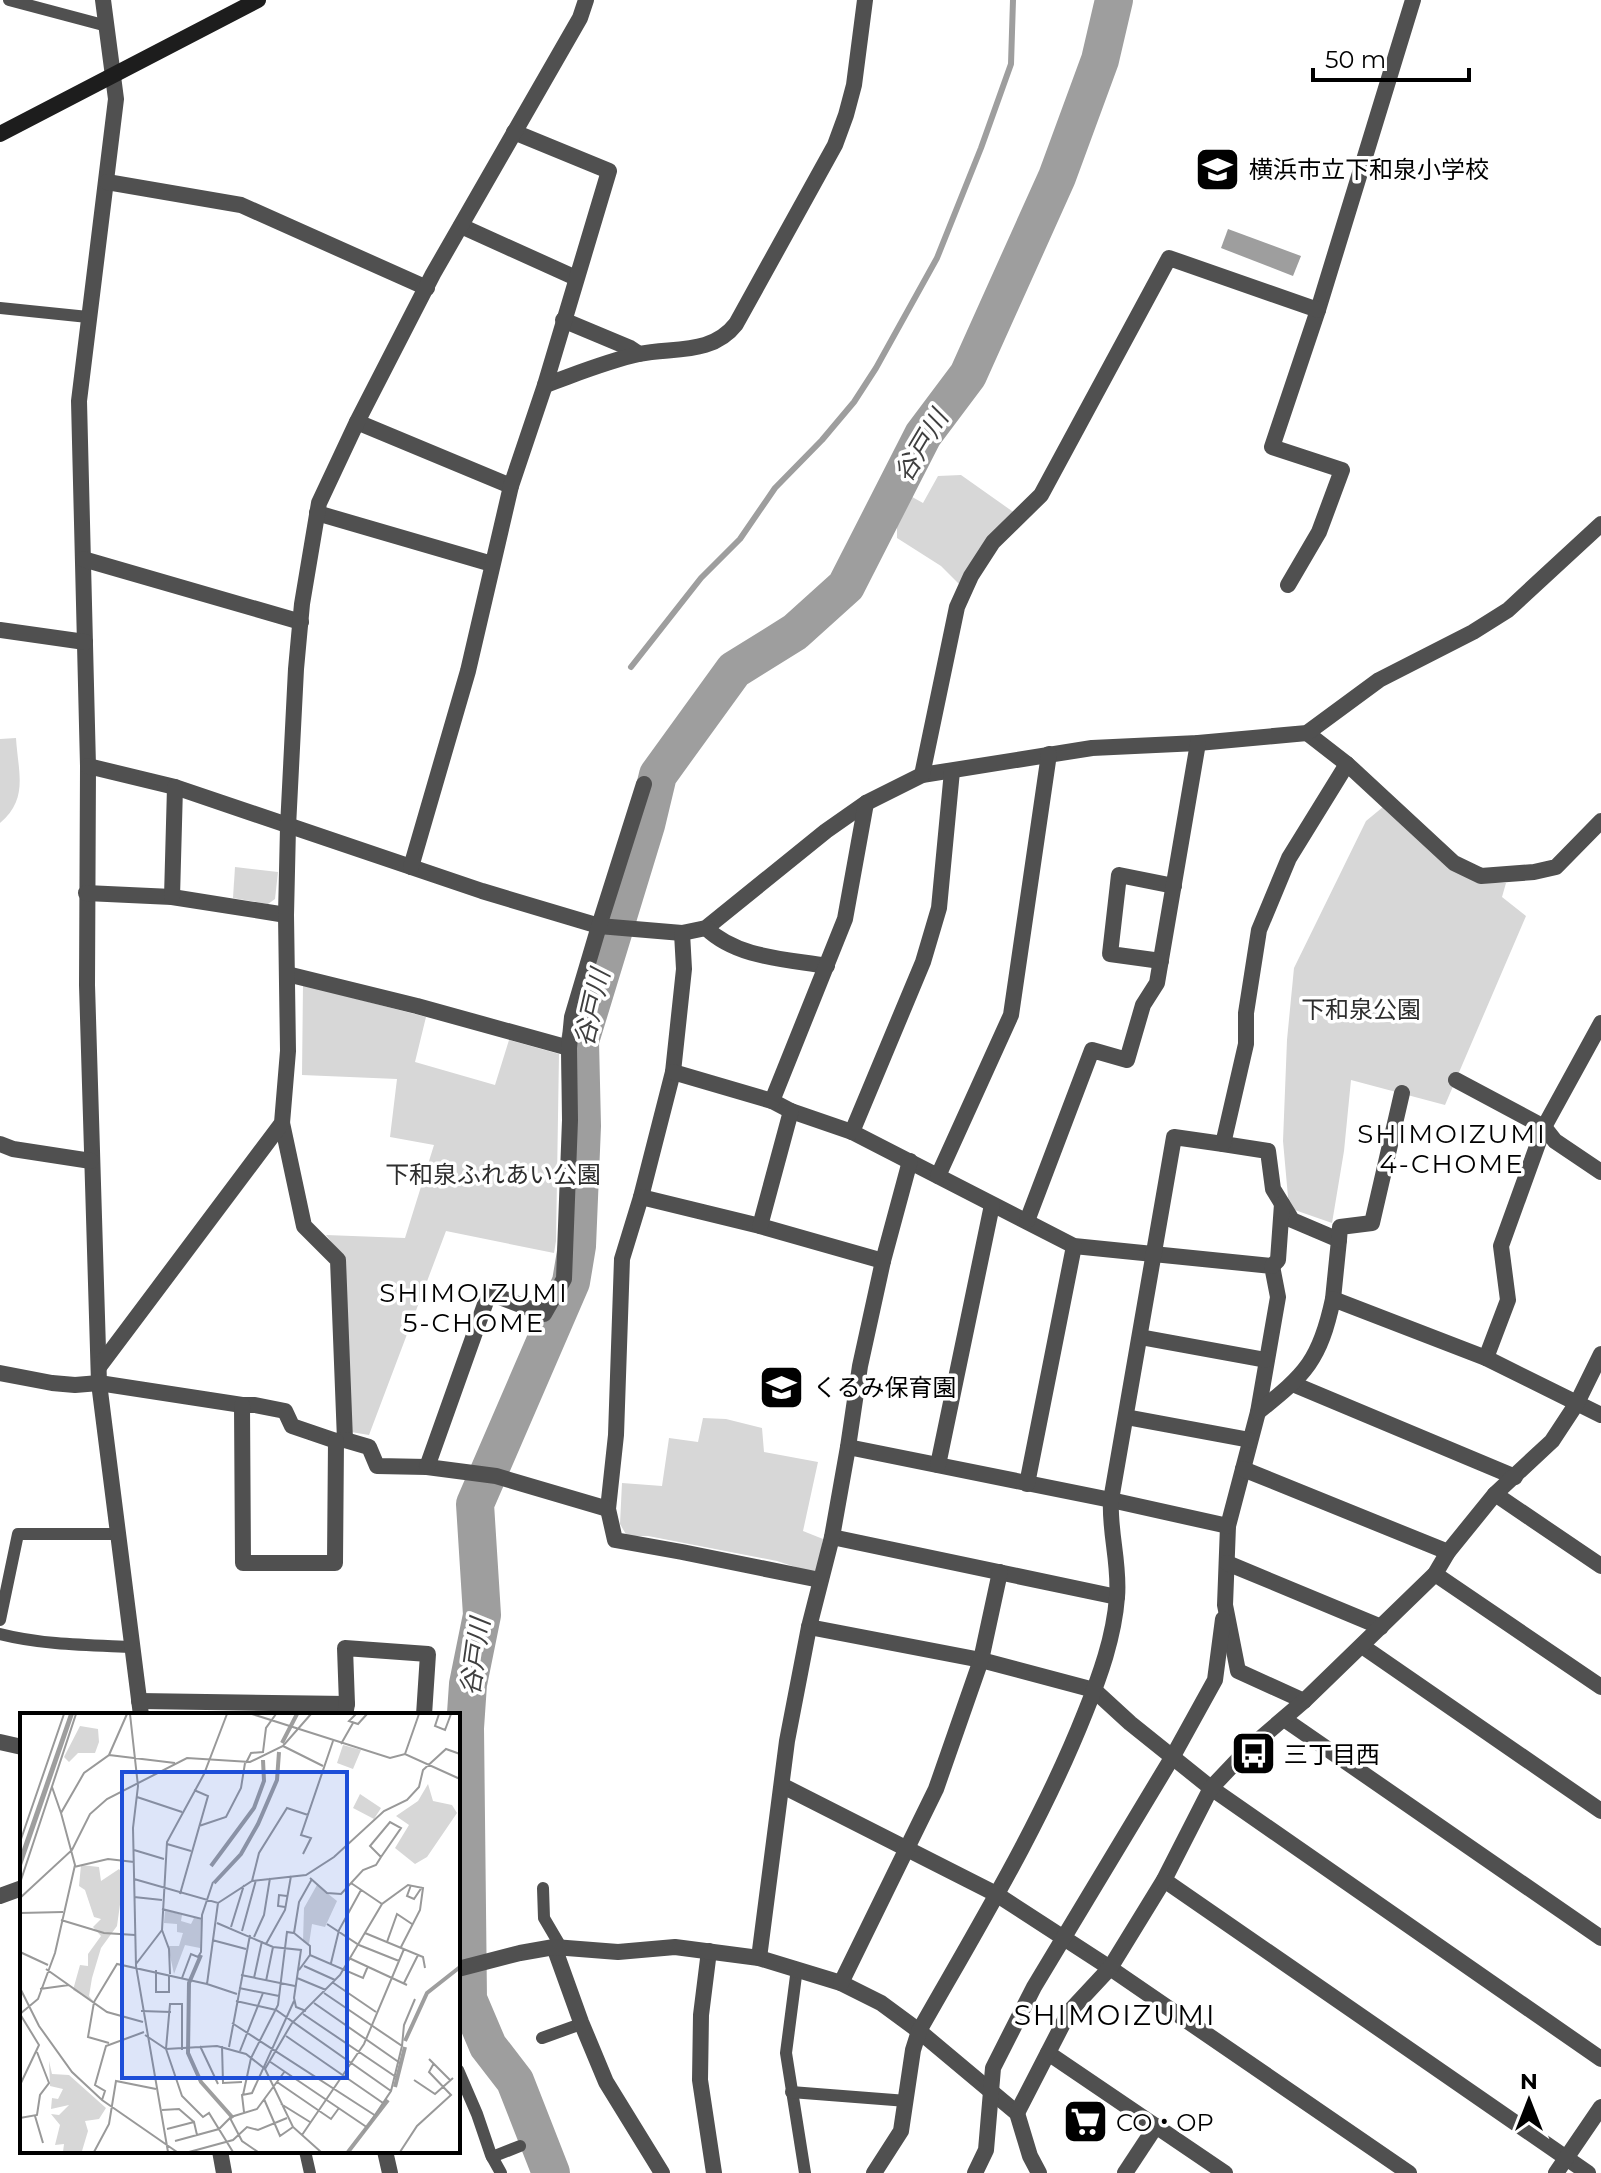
<svg xmlns="http://www.w3.org/2000/svg" width="1601" height="2173" font-family="Montserrat,'Noto Sans JP',sans-serif">
  <style>
    .green { fill: #d7d7d7 }
    .water { fill: #9e9e9e }
    .lines { fill: none; stroke-linecap: round; stroke-linejoin: round }
    .stream { stroke: #9e9e9e; stroke-width: 6 }
    .river { stroke: #9e9e9e; stroke-width: 38 }
    .lane { stroke: #505050; stroke-width: 12 }
    .street { stroke: #505050; stroke-width: 16 }
    .secondary { stroke: #1d1d1d; stroke-width: 16 }
    .labels { text-anchor: middle; dominant-baseline: central; stroke-width: 7; stroke-linejoin: round; paint-order: stroke }
    .poi-label { font-size: 24px; fill: #000; stroke: #fff; text-anchor: start }
    .park-label { font-size: 24px; fill: #2e2e2e; stroke: #fff }
    .water-label { font-size: 26px; font-style: italic; fill: #3f3f3f; stroke: #fff }
    .neighbourhood-label { font-size: 26px; letter-spacing: 2px; fill: #000; stroke: #fff }
    .quarter-label { font-size: 28px; letter-spacing: 2px; fill: #000; stroke: #fff }
    .inset-river { fill: none; stroke: #9e9e9e; stroke-width: 4 }
    .inset-road { fill: none; stroke: #999; stroke-width: 2 }
    .view { fill: #1d4ed8; fill-opacity: 0.15; stroke: #1d4ed8; stroke-width: 4 }
    .inset-edge { fill: none; stroke: #000; stroke-width: 4 }
  </style>
  <rect width="100%" height="100%" fill="#fff"/>
  <g class="green">
    <polygon points="961,475 1019,516 965,590 941,566 897,538 897,512 891,497 896,488 923,503 938,476"/>
    <path d="M16 738C18 772 29 799 0 823V739Z"/>
    <polygon points="1383,807 1486,882 1506,883 1502,897 1526,916 1445,1105 1351,1080 1344,1151 1332,1223 1289,1208 1283,1141 1287,1040 1294,968 1366,821"/>
    <polygon points="235,867 278,872 275,899 268,904 233,898"/>
    <polygon points="303,985 426,1017 415,1062 495,1085 509,1040 559,1054 556,1241 554,1253 446,1231 369,1435 351,1432 345,1260 326,1235 405,1238 434,1145 390,1137 397,1079 302,1075"/>
    <polygon points="703,1418 726,1419 762,1428 764,1452 818,1462 803,1531 823,1539 817,1574 777,1561 648,1536 627,1536 620,1524 622,1483 662,1486 669,1438 698,1442"/>
  </g>
  <polygon class="water" points="1228,229 1301,256 1293,276 1221,248"/>
  <g class="lines">
    <polyline class="stream" points="631,667 701,578 740,539 775,488 822,440 854,402 876,368 937,258 981,148 1011,64 1013,0"/>
    <polyline class="river" points="551,2173 515,2081 488,2046 468,1999 465,1728 468,1684 482,1615 475,1504 571,1282 577,1246 582,1126 580,1041 646,825 658,775 734,670 795,632 846,586 923,435 968,375 1057,177 1100,60 1114,0"/>
    <g class="lane">
      <polyline points="9,0 107,26"/>
      <polyline points="0,308 88,317"/>
      <polyline points="0,1620 18,1534 118,1534"/>
      <path d="M0 1634C43 1645 89 1645 133 1647"/>
      <polyline points="543,1888 544,1918 561,1947"/>
      <polyline points="797,1968 786,2053 805,2173"/>
      <polyline points="542,2038 581,2024"/>
      <polyline points="458,2070 477,2114 491,2155 501,2173"/>
      <polyline points="791,2092 907,2101"/>
      <polyline points="305,2151 310,2173"/>
      <polyline points="492,2157 520,2146"/>
    </g>
    <g class="street">
      <polyline points="103,0 116,99 79,401 88,766 87,985 99,1383 141,1715"/>
      <polyline points="107,182 241,205 427,288"/>
      <polyline points="461,226 576,278"/>
      <polyline points="563,320 630,348 639,354"/>
      <path d="M545 385C576 374 607 361 639 354 674 347 712 355 736 324L835 145 846 115 854 85 865 0"/>
      <polyline points="357,422 511,486"/>
      <polyline points="317,513 492,564"/>
      <polyline points="83,559 301,622"/>
      <polyline points="1288,585 1319,532 1342,470 1272,447 1318,310 1413,0"/>
      <polyline points="0,630 85,642"/>
      <polyline points="1307,733 1347,764 1454,863 1481,876 1534,872 1556,867 1601,821"/>
      <polyline points="88,766 175,787 482,891 599,926 682,933 706,928 826,831 866,803 922,775 1092,748 1198,743 1307,733 1379,680 1473,632 1508,610 1601,524"/>
      <polyline points="922,775 957,607 971,576 993,542 1041,495 1169,258 1318,310"/>
      <polyline points="411,867 468,671 511,486 545,385 609,171 514,132"/>
      <polyline points="86,893 172,897 286,915"/>
      <polyline points="172,897 175,787"/>
      <path d="M706 928C737 958 786 959 827 966"/>
      <polyline points="682,933 684,969 673,1072 641,1197 622,1259 616,1435 608,1509 615,1540 682,1552 820,1580"/>
      <polyline points="1161,961 1110,954 1119,875 1174,886"/>
      <polyline points="287,974 417,1006 569,1048"/>
      <polyline points="673,1072 772,1101 791,1111 852,1132 1074,1246 1272,1266 1278,1297 1258,1412 1228,1526 1225,1605 1238,1671 1304,1701"/>
      <polyline points="1456,1080 1544,1127 1555,1141 1601,1172"/>
      <polyline points="772,1101 845,919 866,803"/>
      <polyline points="282,1123 304,1226 338,1260 345,1440"/>
      <polyline points="852,1132 923,962 939,908 952,771"/>
      <polyline points="0,1144 13,1149 91,1161"/>
      <polyline points="1223,1144 1268,1151 1273,1189 1292,1220 1339,1240 1333,1299"/>
      <polyline points="938,1176 1011,1015 1049,754"/>
      <polyline points="641,1197 760,1226 883,1261"/>
      <polyline points="1027,1221 1092,1050 1127,1060 1143,1005 1157,983 1198,743"/>
      <polyline points="760,1226 791,1111"/>
      <polyline points="1339,1240 1340,1227 1372,1223 1402,1093"/>
      <polyline points="1272,1266 1278,1260 1282,1204"/>
      <polyline points="1140,1337 1266,1360"/>
      <polyline points="1486,1358 1508,1300 1501,1246 1544,1127 1601,1023"/>
      <polyline points="99,1367 282,1123 288,1051 286,915 288,827 296,669 302,604 319,503 357,422 433,274 580,18 586,0"/>
      <polyline points="0,1373 52,1383 75,1385 99,1383 242,1405 255,1405 285,1411 292,1426 336,1441 345,1440 369,1447 377,1466 427,1467 496,1476 608,1509"/>
      <polyline points="1293,1384 1515,1477"/>
      <polyline points="242,1405 243,1563 335,1563 336,1441"/>
      <path d="M1258 1412C1306 1374 1320 1360 1333 1299L1486 1358 1601 1415"/>
      <polyline points="1126,1417 1250,1440"/>
      <polyline points="848,1447 1111,1500 1228,1526"/>
      <polyline points="938,1465 992,1205"/>
      <polyline points="427,1467 489,1293 544,1314 564,1279 570,1120 569,1048 572,1017 599,926 644,784"/>
      <polyline points="1243,1469 1448,1552"/>
      <polyline points="1027,1484 1074,1246"/>
      <polyline points="1495,1494 1601,1566"/>
      <polyline points="832,1537 1117,1597"/>
      <polyline points="1227,1563 1381,1627"/>
      <polyline points="1435,1574 1601,1687"/>
      <polyline points="809,1627 981,1660 1094,1690 1130,1723 1211,1788 1601,2059"/>
      <polyline points="1362,1646 1601,1811"/>
      <polyline points="139,1701 347,1704"/>
      <polyline points="345,1715 347,1704 345,1648 428,1654 424,1715"/>
      <polyline points="1284,1719 1601,1938"/>
      <polyline points="0,1742 22,1747"/>
      <polyline points="783,1786 996,1894 1110,1968 1409,2173"/>
      <polyline points="1164,1880 1588,2173"/>
      <polyline points="0,1896 22,1888"/>
      <polyline points="554,1947 581,2022 606,2082 662,2173"/>
      <polyline points="709,1951 701,2015 700,2080 714,2173"/>
      <polyline points="759,1958 787,1741 809,1627 832,1537 848,1447 860,1366 883,1261 910,1161"/>
      <polyline points="458,1969 520,1953 554,1947 618,1952 675,1947 759,1958 841,1983 881,2003 919,2031 1017,2113 1030,2156 1039,2173"/>
      <polyline points="841,1983 936,1789 981,1660 1000,1572"/>
      <polyline points="1048,2053 1225,2173"/>
      <polyline points="1017,2113 1069,2012 1110,1968 1164,1880 1211,1788 1248,1749 1304,1701 1435,1574 1448,1552 1495,1494 1552,1441 1577,1403 1601,1354"/>
      <polyline points="220,2151 224,2173"/>
      <polyline points="385,2151 390,2173"/>
      <path d="M874 2173 901 2131 913 2050 919 2031C978 1927 1041 1824 1085 1713 1100 1676 1114 1637 1117 1597 1120 1564 1109 1532 1111 1500L1174 1137 1223 1144 1246 1044V1013L1259 930 1289 858 1347 764"/>
      <polyline points="975,2173 986,2150 993,2068 1034,1987 1173,1756 1215,1680 1223,1619"/>
      <polyline points="1125,2173 1156,2126"/>
      <polyline points="1556,2173 1601,2107"/>
    </g>
    <polyline class="secondary" points="0,134 258,0"/>
  </g>
  <defs>
    <symbol id="school-square" viewBox="-11 -11 22 22"><rect x="-9" y="-9" width="18" height="18" rx="4" fill="#000" stroke="#fff"/><path d="M0-5L7-2L0 1L-7-2ZM-4 1L0 2.5L4 1V4Q0 6-4 4Z" fill="#fff"/></symbol>
    <symbol id="bus-square" viewBox="-11 -11 22 22"><rect x="-9" y="-9" width="18" height="18" rx="4" fill="#000" stroke="#fff"/><path d="M-5-6H5V4H4V6H2V4H-2V6H-4V4H-5ZM-3.5-4V0h7V-4ZM-3.5 1.2v1.5H-2V1.2ZM2 1.2v1.5H3.5V1.2Z" fill="#fff"/></symbol>
    <symbol id="supermarket-square" viewBox="-11 -11 22 22"><rect x="-9" y="-9" width="18" height="18" rx="4" fill="#000" stroke="#fff"/><path d="M-6-5.5h2.5l.6 2H6L4.5 2H-2.5L-4.4-4H-6ZM-1.5 3.2a1.3 1.3 0 1 0 .1 0ZM3 3.2a1.3 1.3 0 1 0 .1 0Z" fill="#fff"/></symbol>
  </defs>
  <g fill-rule="evenodd">
    <use href="#school-square" x="1192" y="144" width="51" height="51"/>
    <use href="#school-square" x="756" y="1362" width="51" height="51"/>
    <use href="#bus-square" x="1228" y="1728" width="51" height="51"/>
    <use href="#supermarket-square" x="1060" y="2096" width="51" height="51"/>
  </g>
  <g class="labels">
    <g class="poi-label">
      <text x="1249" y="169">横浜市立下和泉小学校</text>
      <text x="813" y="1387">くるみ保育園</text>
      <text x="1284" y="1754">三丁目西</text>
      <text x="1116" y="2122">CO・OP</text>
    </g>
    <g class="park-label">
      <text x="1361" y="1009">下和泉公園</text>
      <text x="493" y="1174">下和泉ふれあい公園</text>
    </g>
    <g class="water-label">
      <text transform="translate(921 446) rotate(-59)">谷戸川</text>
      <text transform="translate(592 1008) rotate(-77)">谷戸川</text>
      <text transform="translate(475 1657) rotate(-82)">谷戸川</text>
    </g>
    <g class="neighbourhood-label">
      <text x="1452" y="1134">SHIMOIZUMI<tspan x="1452" dy="30">4-CHOME</tspan></text>
      <text x="474" y="1293">SHIMOIZUMI<tspan x="474" dy="30">5-CHOME</tspan></text>
    </g>
    <g class="quarter-label">
      <text x="1115" y="2015">SHIMOIZUMI</text>
    </g>
  </g>
  <g transform="translate(20 1713)">
    <rect width="440" height="440" fill="#fff"/>
    <path d="M60 13 78 16 79 29 75 40H58L49 49 44 44ZM323 32 341 37 333 56 317 50ZM408 71 413 88 432 92 437 100 407 144 395 151 375 135 389 112 376 103 398 88ZM340 81 361 95 354 106 333 95ZM61 152 79 154 81 168 99 156 104 163 97 213 81 235 72 265 69 283 74 289 53 277 60 252 68 253V241L81 223 73 214 81 206 74 204 65 177 59 173ZM297 172 317 188 305 214 292 211 289 231 283 229 284 195ZM145 197 162 202 161 208 171 211 174 205 181 207 180 235 165 232 154 261 148 233H159L163 220 157 219V211L144 210ZM29 348 32 361 49 362 86 395 79 406 65 408 68 418 62 438 43 439 44 431 35 432 40 412 31 401 39 402 49 392 31 396 32 385 38 386 43 376 30 373Z" fill="#d7d7d7"/>
    <path d="M49 1H54L0 158V142Z" fill="#9e9e9e"/>
    <path class="inset-river" d="M262 30 277 1M191 153 234 95 244 68 243 47M194 170 221 141 238 111 257 67 259 39M181 242 169 270 168 340 181 369 213 405M385 328 407 280 440 254M375 374 385 334M328 439 368 387"/>
    <path class="inset-road" d="M110 1 118 73 113 115 116 253 148 439M232 1 370 45 385 41 440 66M336 1 329 8 338 11 347 1M419 1 415 13 425 17 431 1M321 31 333 10M263 33 303 53M385 41 399 1M89 42 155 50M226 50 231 40 243 39 246 15 256 1M32 74 41 100M117 84 162 99M179 113 206 104 221 75 225 50M0 129 44 1M147 131 171 138M114 137 144 146M283 141 291 125 281 122 313 28M54 154 88 146 114 149M290 165 307 180 321 181 343 157 356 152 361 144 381 115 370 109 350 133 361 144M114 166 198 190 232 168 286 162 314 144 364 98 387 87 399 74 403 57 426 36 440 41M232 168 239 140 267 95 288 102M0 170 56 1M331 170 362 191M391 172 387 183 394 186 402 174M160 181 188 83 174 77M114 184 142 187M0 185 52 137 70 101 87 86 167 45 230 49 263 33 291 1M198 190 187 271 217 281M265 194 258 193 259 182 267 183M142 196 182 206M0 200 43 199M41 207 84 220 115 222M197 210 253 234 281 237 274 285 276 294 286 298M307 211 339 232 379 248M211 214 224 172M142 217 149 236 150 261M222 218 236 167M274 220 290 233V242M345 220 403 244 405 255M234 224 244 202 250 165M192 227 226 236M367 229 377 201 392 211M246 231 265 197 271 163M0 239 28 252M329 245 387 272M311 250 319 217 341 177M116 251 142 217 147 129 184 61 207 1M284 253 315 267M26 256 87 299 123 309M136 257V279H149V262M279 257 290 242 343 265 348 253M221 262 275 273M162 265 171 241 178 244 181 239 182 202 193 169M234 265 242 228M277 265 306 277M246 268 253 234M312 269 356 299M384 270 398 242M0 275 19 313 52 359 82 387 157 439M219 275 259 283M20 276 49 272M304 280 382 333 371 378 343 420M216 288 256 297 371 378M294 290 380 350M121 298 151 299M283 301 376 364M212 310 356 403M125 322 146 336 197 333 226 341 245 356 273 414 301 439M266 323 363 390M89 330 68 324 74 289 97 251 187 271M180 333 198 371M202 333 203 370 222 369M382 333 384 312 395 286M209 334 230 222M162 337V291H150L146 336 162 383 183 404 189 400 213 439M220 338 243 280M409 346 431 368M249 348 348 415M245 356 272 310 320 262 362 191 388 172 403 175 400 197 381 234M394 367 415 381 433 365M257 369 311 406 319 395M0 372 19 332 0 301 18 286 35 240 55 152 41 100 64 60 89 42 107 1M223 382 231 345 258 292 267 219 274 220 279 189 292 166M244 386 260 423 273 414M82 387 85 378 75 372 86 333 124 319M261 391 290 409M142 397 159 396 174 409M224 399 222 382 232 380 274 288M15 403 23 430M0 405 17 402 20 382 29 370 17 339M210 405 222 428 238 439M147 416 174 409 177 422M282 422 344 331 384 236M155 428 199 416 211 404 237 396 265 358M74 439 89 411 96 368 136 376M169 439 213 427 227 414 238 417 267 405M380 439 397 413 431 382 409 359 414 350"/>
    <path class="view" d="M102 59H327V365H102Z"/>
    <rect width="440" height="440" class="inset-edge"/>
  </g>
  <g transform="translate(1529 2101)" stroke="#ffffff" stroke-width="6" paint-order="stroke">
  <path d="M0-6L14 30L0 20L-14 30Z" fill="#000000"/>
  <text y="-12" font-size="22" font-weight="bold" text-anchor="middle" fill="#000000">N</text>
  </g>
  <path d="M1313 68v12h156v-12" fill="none" stroke="#000000" stroke-width="4"/>
  <text x="1325" y="68" font-size="24" fill="#000000" stroke="#ffffff" stroke-width="6" paint-order="stroke">50 m</text>
</svg>
